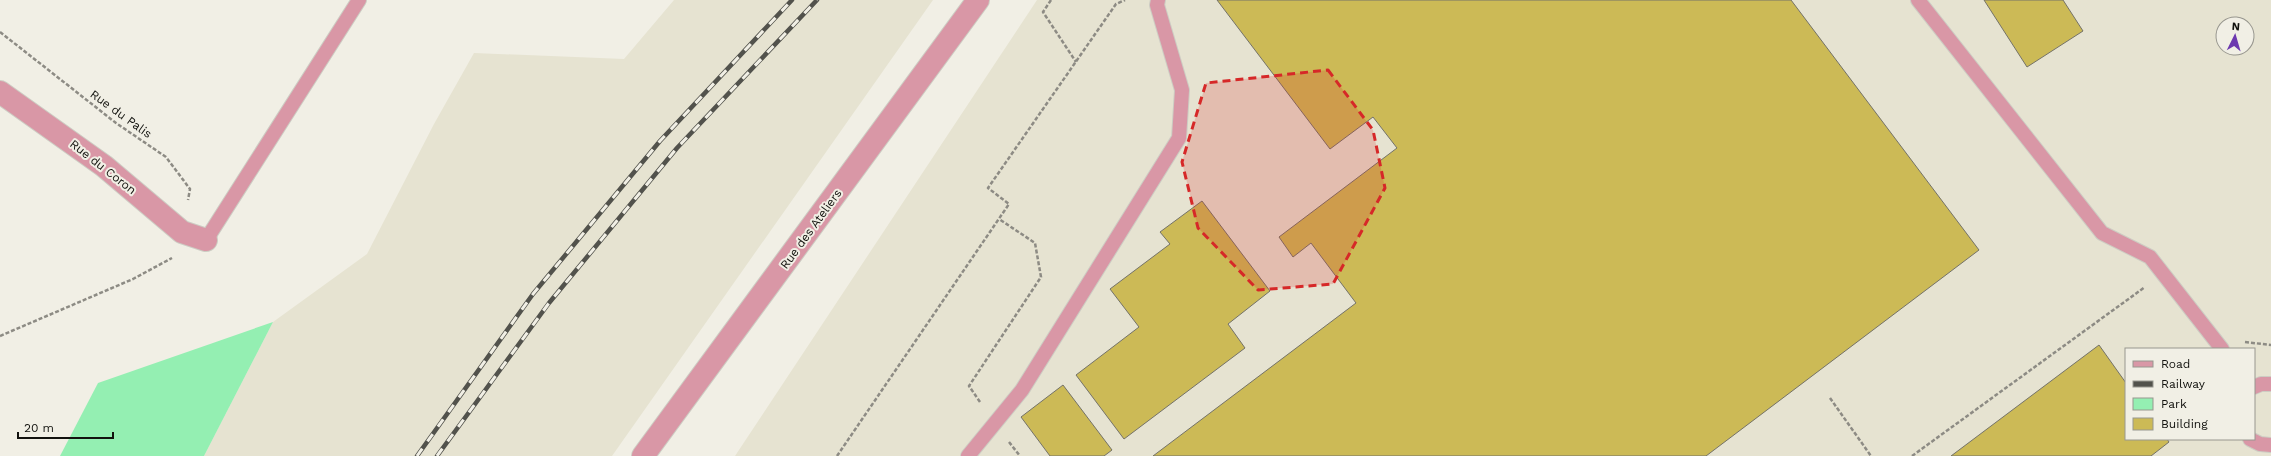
<svg xmlns="http://www.w3.org/2000/svg" width="2271" height="456" font-family="'Work Sans',sans-serif">
  <style>
    .built { fill: #e6e3d1; fill-rule: evenodd }
    .green { fill: #94efb2 }
    .building { fill: #ccba56; stroke: #747268 }
    .lines { fill: none; stroke-linecap: round; stroke-linejoin: round }
    .service-casing { stroke: #cdccc3; stroke-width: 16 }
    .minor-casing { stroke: #cdccc3; stroke-width: 24 }
    .tertiary-casing { stroke: #cdccc3; stroke-width: 24 }
    .path { stroke: #8d8b84; stroke-width: 2.5; stroke-dasharray: 4 2; stroke-linecap: butt }
    .service { stroke: #d997a6; stroke-width: 14 }
    .minor { stroke: #d997a6; stroke-width: 22 }
    .tertiary { stroke: #d997a6; stroke-width: 22 }
    .rail-casing { stroke: #52524c; stroke-width: 4.5 }
    .rail { stroke: #f1efe5; stroke-width: 3; stroke-dasharray: 9; stroke-linecap: butt }
    .marked { fill: #d62828; fill-opacity: 0.2; stroke: #d62828; stroke-width: 3; stroke-dasharray: 8 5; stroke-linejoin: round }
    .labels { text-anchor: middle; dominant-baseline: central; stroke-width: 4; stroke-linejoin: round; paint-order: stroke }
    .street-label { font-size: 12px; fill: #12120e; stroke: #f1efe5 }
  </style>
  <rect width="100%" height="100%" fill="#f1efe5"/>
  <g class="built">
    <polygon points="674,0 933,0 612,456 204,456 273,322 367,254 434,124 474,53 624,59"/>
    <path d="M1037 0H2271V456H735ZM2223 24H2247V48H2223ZM2126 349H2254V439H2126Z"/>
  </g>
  <polygon class="green" points="273,322 204,456 60,456 98,383"/>
  <g class="building">
    <polygon points="1217,0 1791,0 1979,250 1706,456 1153,456 1356,303 1311,243 1293,257 1279,237 1397,148 1373,117 1330,149"/>
    <polygon points="1984,0 2063,0 2083,31 2027,67"/>
    <polygon points="1202,201 1270,291 1228,324 1245,348 1124,439 1076,375 1139,327 1110,289 1170,244 1160,232"/>
    <polygon points="2099,345 2126,383 2126,439 2167,439 2169,442 2151,456 1951,456"/>
    <polygon points="1063,385 1112,450 1104,456 1050,456 1021,417"/>
  </g>
  <g class="lines">
    <defs>
      <g id="service">
        <polyline points="1918,0 2102,233 2150,257 2222,349"/>
        <polyline points="206,240 359,0"/>
        <polyline points="2254,387 2261,384 2271,384"/>
        <polyline points="2250,439 2260,444 2271,445"/>
        <polyline points="968,456 1022,390 1179,138 1182,90 1157,5 1158,0"/>
      </g>
      <polyline id="minor" points="0,92 104,166 182,232 206,240"/>
      <polyline id="tertiary" points="643,456 978,0"/>
    </defs>
    <use href="#service" class="service-casing"/>
    <use href="#minor" class="minor-casing"/>
    <use href="#tertiary" class="tertiary-casing"/>
    <g class="path">
      <polyline points="1051,0 1043,12 1076,62"/>
      <polyline points="0,32 116,123 166,157 190,189 188,200"/>
      <polyline points="0,336 133,279 172,258"/>
      <polyline points="2245,342 2271,345"/>
      <polyline points="1830,398 1871,456"/>
      <polyline points="980,402 969,386 1041,277 1035,243 999,219"/>
      <polyline points="1009,442 1020,456"/>
      <polyline points="837,456 1009,204 988,188 1116,4 1125,0"/>
      <polyline points="1912,456 2145,287"/>
    </g>
    <use href="#service" class="service"/>
    <use href="#minor" class="minor"/>
    <use href="#tertiary" class="tertiary"/>
    <defs>
      <g id="rail">
        <polyline points="417,456 533,294 660,141 792,0"/>
        <polyline points="437,456 549,303 677,148 817,0"/>
      </g>
    </defs>
    <use href="#rail" class="rail-casing"/>
    <use href="#rail" class="rail"/>
  </g>
  <path class="marked" d="M1328 70 1373 130 1385 188 1333 284 1258 290 1198 228 1182 162 1206 83Z"/>
  <g class="labels">
    <g class="street-label">
      <text transform="translate(121 114) rotate(36)">Rue du Palis</text>
      <text transform="translate(103 167) rotate(38)">Rue du Coron</text>
      <text transform="translate(811 229) rotate(-54)">Rue des Ateliers</text>
    </g>
  </g>
  <rect x="2125" y="348" width="130" height="92" fill="#f1efe5" stroke="#98978f"/>
  <rect x="2133" y="361" width="20" height="6" fill="#d997a6" stroke="#98978f"/>
  <text x="2161" y="368" font-size="12" fill="#12120e">Road</text>
  <rect x="2133" y="381" width="20" height="6" fill="#52524c" stroke="#98978f"/>
  <text x="2161" y="388" font-size="12" fill="#12120e">Railway</text>
  <rect x="2133" y="398" width="20" height="12" fill="#94efb2" stroke="#98978f"/>
  <text x="2161" y="408" font-size="12" fill="#12120e">Park</text>
  <rect x="2133" y="418" width="20" height="12" fill="#ccba56" stroke="#98978f"/>
  <text x="2161" y="428" font-size="12" fill="#12120e">Building</text>
  <g transform="translate(2235 36) rotate(5)"><circle r="19" fill="#f1efe5" stroke="#98978f"/>
  <path d="M0-3L7 15L0 10L-7 15Z" fill="#6c38af"/>
  <text y="-6" font-size="11" font-weight="bold" text-anchor="middle" fill="#12120e">N</text>
  </g>
  <path d="M18 432v6h95v-6" fill="none" stroke="#12120e" stroke-width="2"/>
  <text x="24" y="432" font-size="12" fill="#12120e" stroke="#f1efe5" stroke-width="3" paint-order="stroke">20 m</text>
</svg>
